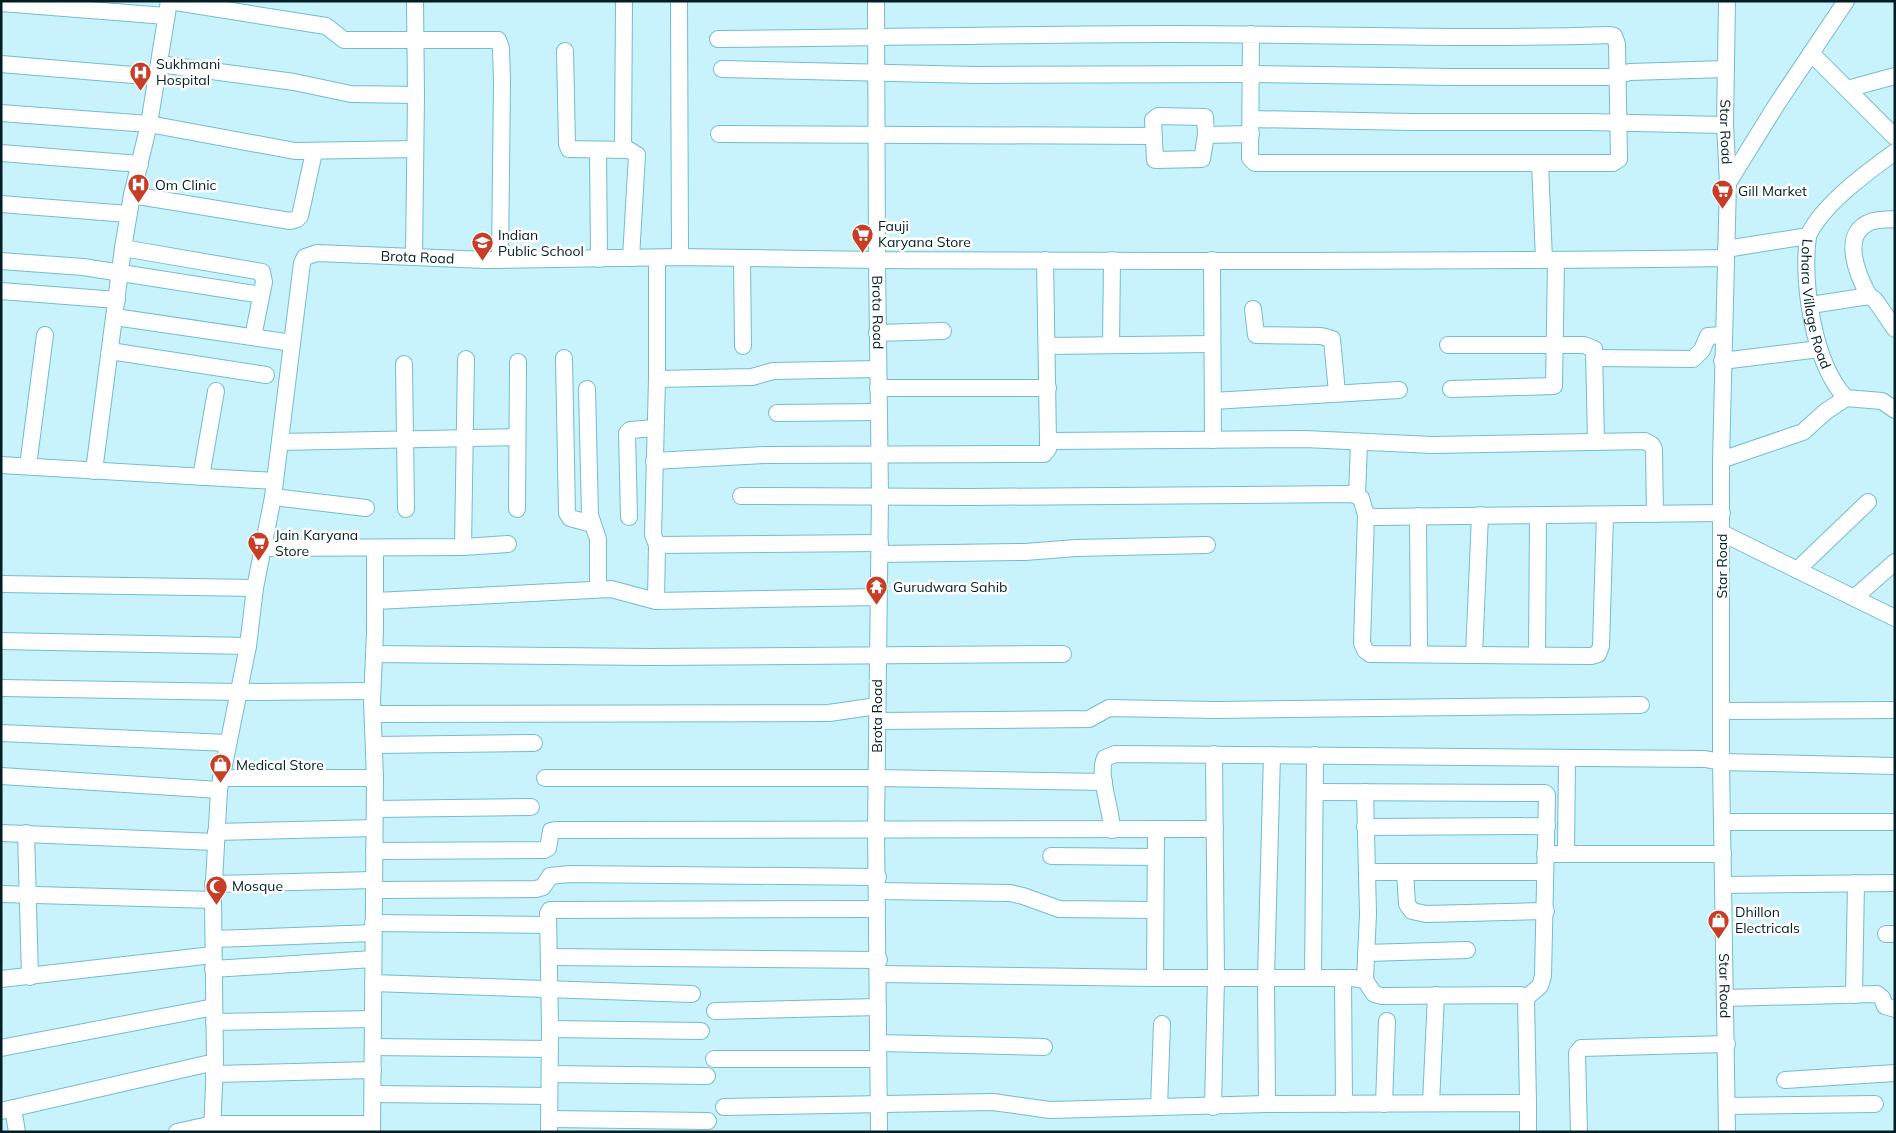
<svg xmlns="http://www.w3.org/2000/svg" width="1896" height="1133" font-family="Mulish,sans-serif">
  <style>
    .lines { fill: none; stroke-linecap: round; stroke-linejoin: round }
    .minor-casing { stroke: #73bdcc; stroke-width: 18 }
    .minor { stroke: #fff; stroke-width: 16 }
    .labels { text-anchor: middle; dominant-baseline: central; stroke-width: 5; stroke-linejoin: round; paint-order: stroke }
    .poi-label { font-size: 14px; fill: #001e24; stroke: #fff; text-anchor: start }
    .street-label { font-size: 14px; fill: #001e24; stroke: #fff }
  </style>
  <rect width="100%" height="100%" fill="#c8f2fc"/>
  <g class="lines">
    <defs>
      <g id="minor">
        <polyline points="169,1 326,26 344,40 498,40 501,48 502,81 500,260"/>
        <polyline points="679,1 680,257"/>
        <path d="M876 1 877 260C1159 261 1442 262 1725 258"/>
        <path id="s1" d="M1727 1 1725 125 1728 183 1721 460V762L1727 1132"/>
        <polyline points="1,3 166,16"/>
        <path d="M718 39C869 38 1020 34 1171 34 1318 34 1464 40 1610 35L1614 36 1617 44 1619 159 1613 163H1255L1250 158 1251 34"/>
        <polyline points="565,51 567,144 569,149 629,150 637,155 631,258"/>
        <polyline points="1811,53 1895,137"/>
        <polyline points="1,64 157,77"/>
        <polyline points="159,64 294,82 351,94 416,95"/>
        <polyline points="722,69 976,75 1251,74 1452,77 1609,77 1630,72 1726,69"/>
        <polyline points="1847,89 1895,76"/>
        <polyline points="1,113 149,124 295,151 415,149"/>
        <polygon points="1158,116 1205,117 1206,135 1202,159 1155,160 1153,120"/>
        <polyline points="1251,119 1412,122 1588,122 1725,125"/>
        <polyline points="719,134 1153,136"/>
        <polyline points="1206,135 1251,134"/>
        <polyline points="623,149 624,1"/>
        <polyline points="598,150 599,259"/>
        <polyline points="1,153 140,164"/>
        <polyline points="1540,163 1544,260"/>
        <polyline points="1728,183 1777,104 1846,1"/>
        <polyline points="132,195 290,221 297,219 300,216 314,152"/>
        <polyline points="1,204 128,214"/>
        <path d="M1808 236C1822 205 1867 172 1895 152"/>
        <polyline points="123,248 262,272 264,282 253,337"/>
        <path id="s2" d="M1726 249 1808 236C1802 283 1813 363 1846 398L1882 401 1895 410"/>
        <polyline points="414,256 416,95 415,1"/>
        <polyline points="657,258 657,379 653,535 657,545 880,543"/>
        <polyline points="742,259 743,346"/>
        <polyline points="1212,260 1213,440"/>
        <polyline points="1,261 83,267 261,295"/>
        <polyline points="1,291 117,300"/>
        <path d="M1869 296C1859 278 1840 236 1868 223 1875 219 1886 220 1895 219"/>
        <polyline points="1811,305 1869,296 1875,300 1895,329"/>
        <polyline points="1253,309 1256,335 1321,336 1332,339 1337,393"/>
        <polyline points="115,317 292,343"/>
        <polyline points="877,333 943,331"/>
        <polyline points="1111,345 1112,260"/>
        <polyline points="1448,345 1584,345 1594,349 1596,442"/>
        <polyline points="1047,346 1212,344"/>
        <polyline points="110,351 266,375"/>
        <polyline points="564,358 567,513 570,518 592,524"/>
        <polyline points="1596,358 1693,359 1702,350 1708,336 1723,335"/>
        <polyline points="1722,361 1819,349"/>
        <polyline points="404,364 406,509"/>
        <polyline points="657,379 752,377 773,371 878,369"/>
        <polyline points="878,388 1048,388"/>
        <polyline points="587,389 590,515 598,539 598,589"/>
        <polyline points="1451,389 1554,386 1556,261"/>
        <polyline points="1213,401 1399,390"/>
        <polyline points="777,413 878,412"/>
        <polyline points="1048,441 1305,439 1432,445 1645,441 1652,445 1654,449 1655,514"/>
        <polyline points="280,442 517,437"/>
        <polyline points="1721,460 1803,432 1825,412 1846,398"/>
        <polyline points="654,461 765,455 1044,454 1048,449 1048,441 1045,260"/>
        <polyline points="1,465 275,481"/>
        <polyline points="28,466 45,335"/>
        <polyline points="94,471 123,248 132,195 149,124 169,1"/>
        <polyline points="201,477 216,391"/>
        <polyline points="1357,495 1359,443"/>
        <polyline points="741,496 970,497 1352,494 1361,498 1366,515 1375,517 1722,513"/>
        <polyline points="273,497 366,508"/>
        <polyline points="517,509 518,362"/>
        <polyline points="1366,515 1362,643 1365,650 1370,654 1591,656 1598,654 1601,646 1605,515"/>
        <polyline points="1418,516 1419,654"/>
        <polyline points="629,517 627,433 630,430 655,428"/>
        <polyline points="1722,533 1895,618"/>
        <polyline points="463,547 466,359"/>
        <polyline points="262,548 463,547 508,544"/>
        <polyline points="880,554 1025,552 1076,548 1207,545"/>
        <polyline points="1797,570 1868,502"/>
        <polyline points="1,584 255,588"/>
        <polyline points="1854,598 1895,562"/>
        <polyline points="376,601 611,589 656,601 878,597"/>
        <polyline points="656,601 657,545"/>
        <polyline points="1,641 248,646"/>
        <polyline points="374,654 649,657 1063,654"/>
        <polyline points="1474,655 1480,515"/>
        <polyline points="1537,655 1538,515"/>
        <polyline points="1,688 238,692 372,691"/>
        <polyline points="1722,711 1895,710"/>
        <polyline points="373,714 829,713 877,706"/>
        <polyline points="877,721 1089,719 1109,708 1216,710 1641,705"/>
        <polyline points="1,733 228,743"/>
        <polyline points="375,745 534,743"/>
        <polyline points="1,776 219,790"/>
        <polyline points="221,778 375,778"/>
        <polyline points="545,778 877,778 1104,782"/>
        <polyline points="1315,792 1545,793 1547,795 1543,976 1540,986 1526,998"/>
        <polyline points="1365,792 1368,914 1365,980 1374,994 1382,996 1521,995 1526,998 1528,1103"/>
        <polyline points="375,809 531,807"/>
        <polyline points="1722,822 1895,822"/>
        <polyline points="1365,827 1547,826"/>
        <path d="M1112 830C1112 811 1097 774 1105 758L1115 754 1705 759 1721 762 1895 766"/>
        <polyline points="216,832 374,828"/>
        <polyline points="1,833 215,842"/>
        <polyline points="26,833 30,977"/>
        <polyline points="374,851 544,850 548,848 551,831 557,830 1215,829"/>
        <polyline points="1545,854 1723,854"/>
        <polyline points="1566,854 1567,758"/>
        <polyline points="1051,856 1155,857"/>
        <polyline points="1367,872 1544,872"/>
        <polyline points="1405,872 1407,904 1412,911 1426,914 1546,911"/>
        <polyline points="213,884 374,880"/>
        <polyline points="1724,885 1895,883"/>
        <polyline points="375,890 536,889 543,887 550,876 570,874 878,877"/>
        <polyline points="877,891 1010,893 1023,896 1059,909 1155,910"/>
        <polyline points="1,894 213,900"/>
        <polyline points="373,923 548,925"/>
        <polyline points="1886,934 1895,934"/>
        <polyline points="214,939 373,933"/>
        <polyline points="1366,953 1467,950"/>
        <polyline points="549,957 879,960"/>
        <polyline points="213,969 373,959"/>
        <polyline points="879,974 1155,978 1352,978 1365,980"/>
        <polyline points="1155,978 1156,829"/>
        <polyline points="1313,978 1315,755"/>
        <polyline points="1343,978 1344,1104"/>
        <polyline points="1,979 213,955"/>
        <polyline points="373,983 692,994"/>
        <polyline points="1854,995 1856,883"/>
        <polyline points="1726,998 1877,994 1882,998 1885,1006 1895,1009"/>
        <polyline points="715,1011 878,1007"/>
        <polyline points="214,1022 372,1019"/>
        <polyline points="550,1029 701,1031"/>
        <polyline points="879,1043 1044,1047"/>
        <polyline points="373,1047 550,1049"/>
        <polyline points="1,1048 214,1007"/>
        <polyline points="714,1059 878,1059"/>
        <polyline points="214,1074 373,1070"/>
        <polyline points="550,1074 707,1076"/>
        <polyline points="1785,1080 1895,1073"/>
        <polyline points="373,1094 549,1096"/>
        <polyline points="1431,1103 1436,995"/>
        <polyline points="1267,1104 1266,978 1272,755"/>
        <polyline points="1384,1104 1387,1021"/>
        <polyline points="1727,1106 1875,1104"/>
        <polyline points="724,1107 993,1102 1050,1110 1267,1104 1528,1103 1528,1132"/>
        <polyline points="1159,1107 1162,1024"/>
        <polyline points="1213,1107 1216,978 1214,754"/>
        <polyline points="13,1108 17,1132"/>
        <polyline points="1,1111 215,1062"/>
        <polyline points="549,1119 708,1121"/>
        <polyline points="177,1132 213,1124 372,1124"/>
        <path id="s3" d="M212 1132 215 1062 213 900 219 790 248 646 255 588 273 497 302 263 305 257 317 253 486 260 680 257 877 260 880 496 876 829 879 1132"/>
        <polyline points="372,1132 375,778 372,701 375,632 375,548"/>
        <polyline points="549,1132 550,1029 548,913 550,910 877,909"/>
        <polyline points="1579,1132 1577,1053 1581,1048 1727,1044"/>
      </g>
    </defs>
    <use href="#minor" class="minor-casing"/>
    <use href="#minor" class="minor"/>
  </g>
  <defs>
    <symbol id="hospital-pin" viewBox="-11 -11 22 30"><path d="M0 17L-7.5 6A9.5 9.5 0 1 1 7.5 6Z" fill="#c83d25" stroke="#fff"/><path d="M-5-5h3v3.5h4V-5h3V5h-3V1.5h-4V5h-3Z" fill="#fff"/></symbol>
    <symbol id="supermarket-pin" viewBox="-11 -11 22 30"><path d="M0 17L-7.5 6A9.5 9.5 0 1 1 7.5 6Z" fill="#c83d25" stroke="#fff"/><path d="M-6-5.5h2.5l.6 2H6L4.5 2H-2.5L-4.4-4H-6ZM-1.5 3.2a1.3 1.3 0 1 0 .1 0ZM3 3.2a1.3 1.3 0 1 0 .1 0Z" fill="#fff"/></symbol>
    <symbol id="school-pin" viewBox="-11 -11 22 30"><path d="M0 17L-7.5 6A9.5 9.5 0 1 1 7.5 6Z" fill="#c83d25" stroke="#fff"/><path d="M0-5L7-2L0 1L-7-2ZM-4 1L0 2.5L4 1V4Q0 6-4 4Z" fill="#fff"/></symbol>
    <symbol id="temple-pin" viewBox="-11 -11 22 30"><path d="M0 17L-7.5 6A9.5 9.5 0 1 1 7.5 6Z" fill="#c83d25" stroke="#fff"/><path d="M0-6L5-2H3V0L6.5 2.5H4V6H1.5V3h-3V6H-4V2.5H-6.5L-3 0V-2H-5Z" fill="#fff"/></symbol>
    <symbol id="shop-pin" viewBox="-11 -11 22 30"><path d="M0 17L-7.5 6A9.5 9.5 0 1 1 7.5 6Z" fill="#c83d25" stroke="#fff"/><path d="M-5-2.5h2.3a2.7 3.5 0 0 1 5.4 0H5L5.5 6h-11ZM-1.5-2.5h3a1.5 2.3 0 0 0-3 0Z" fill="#fff"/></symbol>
    <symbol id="mosque-pin" viewBox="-11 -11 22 30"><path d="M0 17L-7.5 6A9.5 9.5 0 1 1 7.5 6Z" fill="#c83d25" stroke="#fff"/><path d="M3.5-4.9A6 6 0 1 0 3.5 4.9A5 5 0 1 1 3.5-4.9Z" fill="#fff"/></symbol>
  </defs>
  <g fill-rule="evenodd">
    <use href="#hospital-pin" x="128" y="60" width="25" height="34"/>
    <use href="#hospital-pin" x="126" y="172" width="25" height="34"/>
    <use href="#supermarket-pin" x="1710" y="178" width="25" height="34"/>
    <use href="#supermarket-pin" x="850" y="222" width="25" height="34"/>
    <use href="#school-pin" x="470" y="230" width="25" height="34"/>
    <use href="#supermarket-pin" x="246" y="530" width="25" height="34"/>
    <use href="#temple-pin" x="864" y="574" width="25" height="34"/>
    <use href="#shop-pin" x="208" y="752" width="25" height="34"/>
    <use href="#mosque-pin" x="204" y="874" width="25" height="34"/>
    <use href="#shop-pin" x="1706" y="908" width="25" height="34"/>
  </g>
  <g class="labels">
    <g class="poi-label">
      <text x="156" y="64">Sukhmani<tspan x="156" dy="16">Hospital</tspan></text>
      <text x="155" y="185">Om Clinic</text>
      <text x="1738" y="191">Gill Market</text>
      <text x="878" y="226">Fauji<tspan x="878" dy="16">Karyana Store</tspan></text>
      <text x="498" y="235">Indian<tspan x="498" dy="16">Public School</tspan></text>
      <text x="275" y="535">Jain Karyana<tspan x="275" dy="16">Store</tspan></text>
      <text x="893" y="587">Gurudwara Sahib</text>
      <text x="236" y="765">Medical Store</text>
      <text x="232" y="886">Mosque</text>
      <text x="1735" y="912">Dhillon<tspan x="1735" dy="16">Electricals</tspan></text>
    </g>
    <g class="street-label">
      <text stroke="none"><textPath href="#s1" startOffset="131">Star Road</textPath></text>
      <text stroke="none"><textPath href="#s3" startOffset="996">Brota Road</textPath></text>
      <text stroke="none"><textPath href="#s2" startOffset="152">Lohara Village Road</textPath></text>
      <text stroke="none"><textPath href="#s3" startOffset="1508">Brota Road</textPath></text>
      <text transform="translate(1722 566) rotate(-90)">Star Road</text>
      <text transform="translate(877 716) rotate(-90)">Brota Road</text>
      <text stroke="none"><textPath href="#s1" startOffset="985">Star Road</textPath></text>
    </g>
  </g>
  <rect width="1896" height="1133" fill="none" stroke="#001e24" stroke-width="5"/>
</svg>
